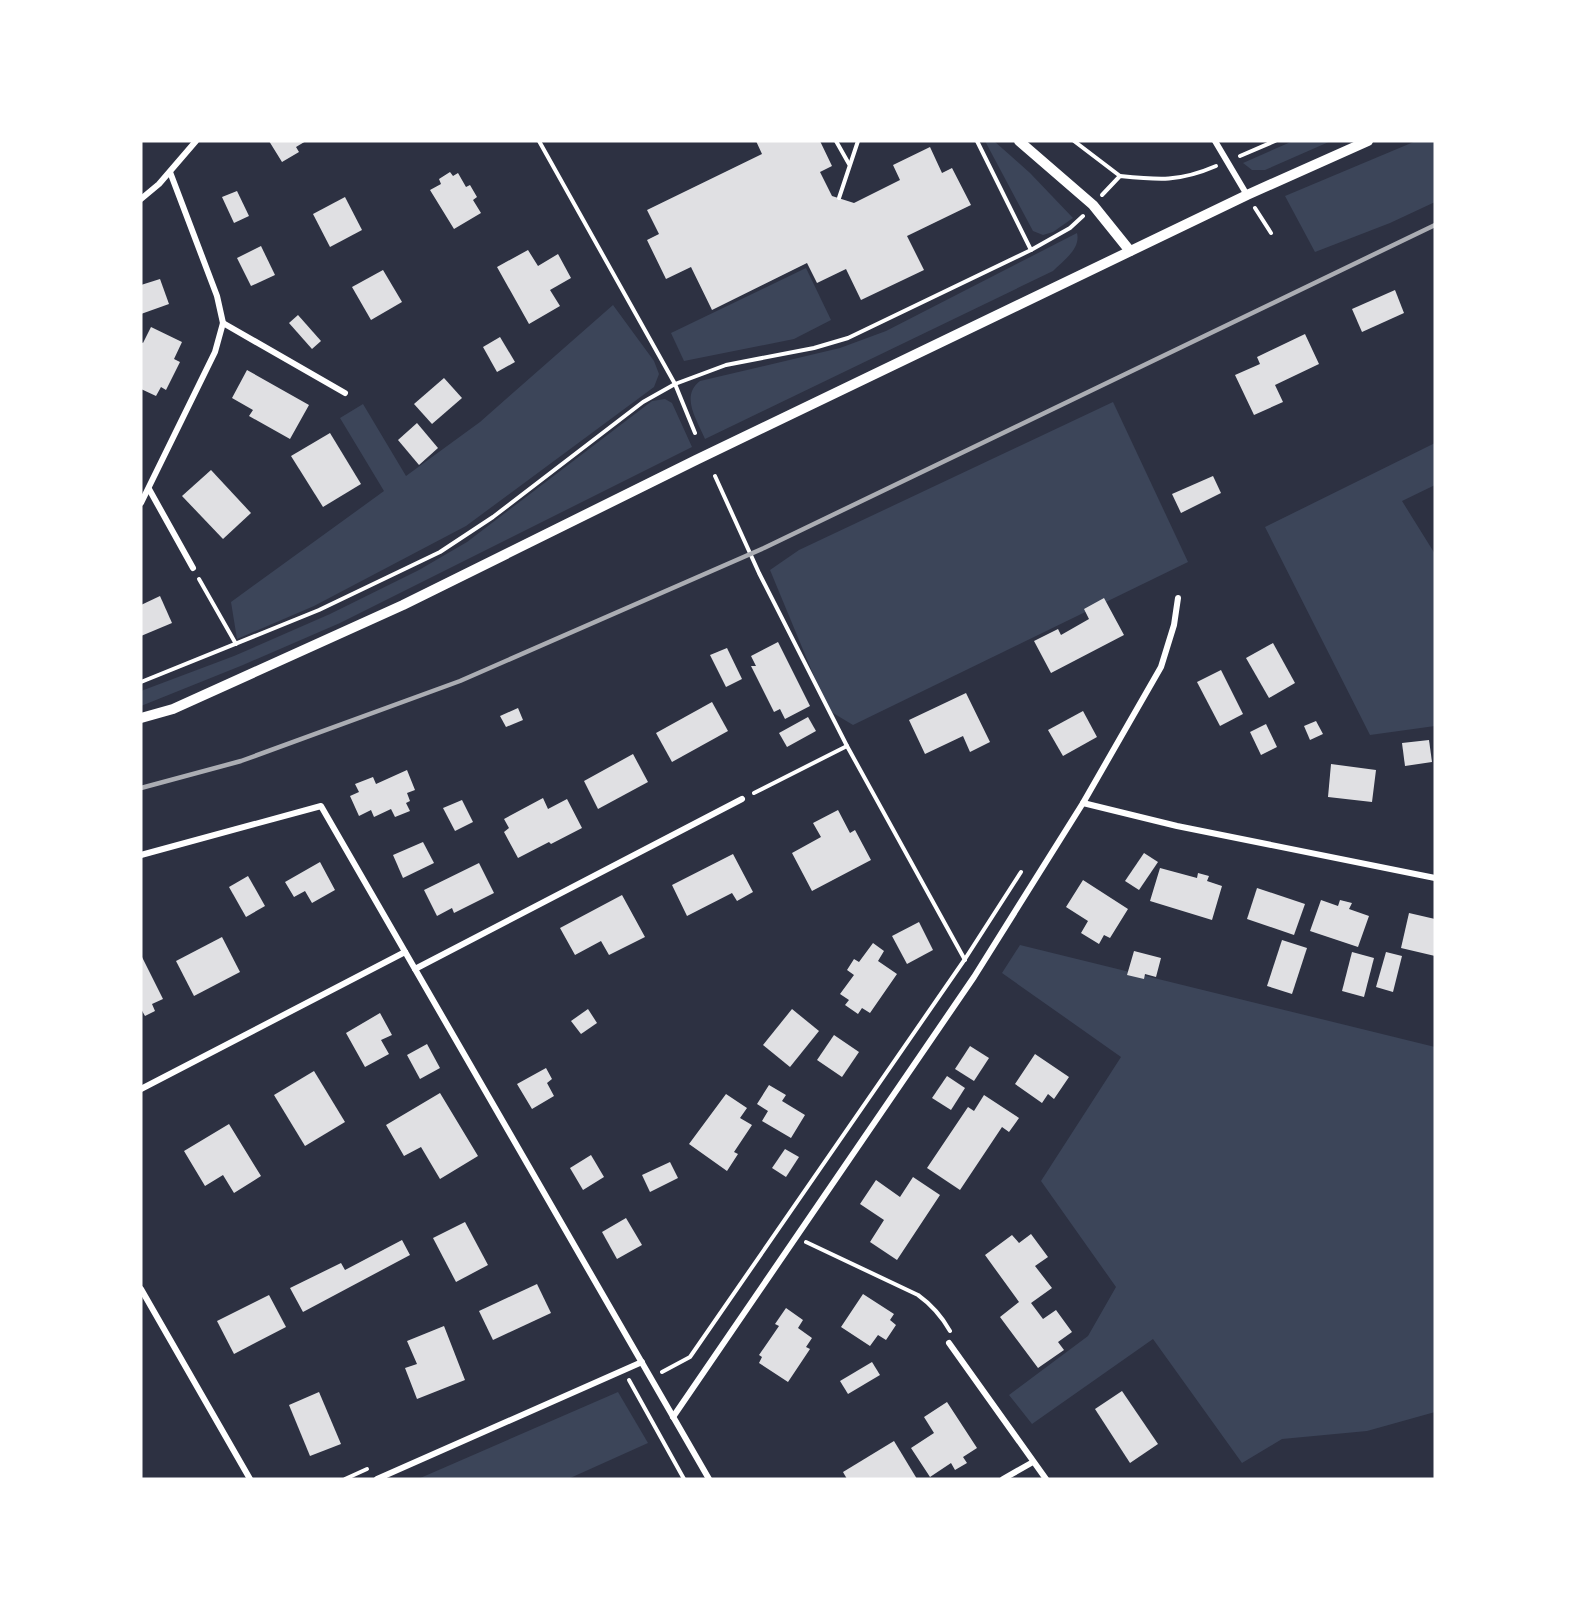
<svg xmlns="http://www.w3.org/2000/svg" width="1576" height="1620" font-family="'Archivo Narrow',sans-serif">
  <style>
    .green { fill: #3c4559 }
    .building { fill: #e0e0e3 }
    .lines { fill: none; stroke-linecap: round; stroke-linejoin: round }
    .path { stroke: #fff; stroke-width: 4 }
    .minor { stroke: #fff; stroke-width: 6 }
    .tertiary { stroke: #fff; stroke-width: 10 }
    .rail { stroke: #abadb3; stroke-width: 4.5 }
  </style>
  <rect width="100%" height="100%" fill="#2d3142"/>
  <g class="green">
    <polygon points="985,141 994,141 1030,173 1073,218 1053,232 1043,235 1033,231"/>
    <polygon points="1293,141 1331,141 1265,170 1252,170 1243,163"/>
    <polygon points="1416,141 1435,141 1435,202 1390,223 1315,252 1285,196"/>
    <path d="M1077 233C1081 249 1063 261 1053 271L705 439C697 420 680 396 700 381L840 348 886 331Z"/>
    <polygon points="806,268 831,320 794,339 684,361 671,333"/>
    <polygon points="613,305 654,361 659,374 654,387 466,526 314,606 237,639 231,602 384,491 340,418 363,404 406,476 480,422"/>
    <polygon points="665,399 672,403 692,447 340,623 243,665 141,706 141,691 234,656 330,614 419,570 467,542 652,401"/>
    <polygon points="1113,402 1188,562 853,725 828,710 770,570 799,550"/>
    <polygon points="1435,443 1435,485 1402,501 1435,554 1435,726 1370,735 1265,527"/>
    <polygon points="1020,945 1435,1047 1435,1412 1367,1431 1282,1439 1242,1463 1153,1339 1032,1424 1009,1395 1088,1336 1116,1287 1041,1181 1121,1057 1002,973"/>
    <polygon points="618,1392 648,1443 568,1479 418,1479"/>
  </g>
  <g class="building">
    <polygon points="269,141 306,141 296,147 299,152 282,162"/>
    <polygon points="756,141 820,141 832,166 820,172 832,196 854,203 900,180 893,165 930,147 942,173 952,168 971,205 907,236 924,270 861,300 846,269 817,283 807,263 712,310 691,267 666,279 647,240 659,234 647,210 762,154"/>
    <polygon points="450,172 453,176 458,173 466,187 470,185 477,197 473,200 481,213 454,229 430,190 441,184 439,179"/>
    <polygon points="237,191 249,216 234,223 222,197"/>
    <polygon points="345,197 362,230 330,247 313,214"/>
    <polygon points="261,246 275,275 251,286 237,258"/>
    <polygon points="528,250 538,266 558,254 571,278 550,290 560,306 529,324 497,267"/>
    <polygon points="383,270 402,302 371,320 352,287"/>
    <polygon points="160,279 169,304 141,314 141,285"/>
    <polygon points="1395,290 1404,313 1362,332 1352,309"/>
    <polygon points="298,315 321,341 312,349 289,323"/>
    <polygon points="151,327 182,342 174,359 180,362 166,390 161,387 156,396 141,389 141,342 143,343"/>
    <polygon points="1305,334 1319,364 1275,385 1283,402 1254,415 1235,375 1260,364 1257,357"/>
    <polygon points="500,337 515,362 497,372 483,347"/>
    <polygon points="247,370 309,405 290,439 249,416 253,410 232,398"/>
    <polygon points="444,378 462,398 432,424 414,404"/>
    <polygon points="417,423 438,448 419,465 398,440"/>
    <polygon points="330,433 361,484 323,507 291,456"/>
    <polygon points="211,470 251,513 223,539 182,496"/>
    <polygon points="1213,476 1221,493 1181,513 1172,494"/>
    <polygon points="160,596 172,623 141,636 141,605"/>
    <polygon points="1104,598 1124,635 1051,673 1034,641 1058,629 1061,635 1089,619 1084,609"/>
    <polygon points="778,642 810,706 785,719 780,709 774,712 751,666 756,666 751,656"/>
    <polygon points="1273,643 1295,683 1269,698 1246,658"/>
    <polygon points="727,648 742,679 726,687 710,655"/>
    <polygon points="1221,670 1243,714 1220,726 1197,682"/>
    <polygon points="966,693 990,742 970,752 963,736 925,754 909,720"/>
    <polygon points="712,702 728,731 672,762 656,733"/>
    <polygon points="518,708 523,720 506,727 500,716"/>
    <polygon points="1083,711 1097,737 1063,756 1048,730"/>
    <polygon points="808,717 816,731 787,747 779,733"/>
    <polygon points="1316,721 1323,734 1310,740 1304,726"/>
    <polygon points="1266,724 1277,747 1261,755 1250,732"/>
    <polygon points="1429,740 1432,762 1405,766 1402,743"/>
    <polygon points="633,754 648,782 598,809 584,781"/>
    <polygon points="1331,764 1376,770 1372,802 1328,797"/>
    <polygon points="407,770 415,790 407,793 410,801 406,803 410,811 395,817 391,809 374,817 371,810 359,816 350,796 359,792 355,784 373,777 376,784"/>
    <polygon points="543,798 548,809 567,799 582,828 551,844 549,842 518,858 504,832 509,828 504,819"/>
    <polygon points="462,800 473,822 455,831 443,808"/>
    <polygon points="838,810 850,833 855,830 871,860 812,891 792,853 821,837 813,823"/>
    <polygon points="423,842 434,863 403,878 393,855"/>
    <polygon points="1144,853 1158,862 1139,890 1125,881"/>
    <polygon points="733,854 753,892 737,901 732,893 687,916 672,885"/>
    <polygon points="320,862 335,890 312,903 305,891 294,897 285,882"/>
    <polygon points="479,863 494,893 454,913 452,908 437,916 424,890"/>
    <polygon points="1160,868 1197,878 1198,873 1209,876 1207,881 1222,886 1212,920 1150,901"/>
    <polygon points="248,876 265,906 246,917 229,887"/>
    <polygon points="1083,880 1128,909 1110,938 1104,935 1099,944 1081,933 1088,921 1066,907"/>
    <polygon points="1257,888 1305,904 1294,935 1247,919"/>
    <polygon points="622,895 645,937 609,955 601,941 575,955 560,928"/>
    <polygon points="1321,900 1338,906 1340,900 1352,903 1349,909 1369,916 1358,947 1310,931"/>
    <polygon points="1409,913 1435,919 1435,956 1401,948"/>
    <polygon points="919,922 933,950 907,964 892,936"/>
    <polygon points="222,937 240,972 194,996 176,961"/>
    <polygon points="1282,940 1307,948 1292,994 1267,986"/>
    <polygon points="873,943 884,951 878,961 897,974 870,1013 862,1008 858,1014 845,1005 849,1000 840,994 854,975 847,970 854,959 859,962"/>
    <polygon points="1134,951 1161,958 1156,977 1145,974 1144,979 1127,975"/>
    <polygon points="1352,952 1374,958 1364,997 1342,991"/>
    <polygon points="1386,952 1402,956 1393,992 1376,987"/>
    <polygon points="141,955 163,999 152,1004 155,1011 145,1016 141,1009"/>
    <polygon points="588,1009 597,1023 581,1034 571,1021"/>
    <polygon points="792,1009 819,1031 790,1067 763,1045"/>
    <polygon points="380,1013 392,1035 381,1040 389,1054 365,1067 346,1033"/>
    <polygon points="834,1035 859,1052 842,1077 817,1060"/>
    <polygon points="427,1044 440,1068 420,1079 407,1055"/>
    <polygon points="970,1046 989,1058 974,1081 955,1069"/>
    <polygon points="1035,1054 1069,1077 1054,1099 1048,1094 1042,1103 1015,1084"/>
    <polygon points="546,1068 552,1079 547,1083 554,1096 532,1109 517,1084"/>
    <polygon points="314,1071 345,1122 305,1146 274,1095"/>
    <polygon points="947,1076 965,1088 951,1110 932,1098"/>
    <polygon points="769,1085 786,1095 782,1101 805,1115 791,1138 762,1121 768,1111 757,1104"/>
    <polygon points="440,1093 478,1156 440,1179 421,1147 404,1156 386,1125"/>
    <polygon points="726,1094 747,1108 740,1118 752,1125 734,1152 738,1154 727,1171 689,1144"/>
    <polygon points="984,1095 1019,1118 1009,1132 1002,1127 960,1190 927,1168 968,1107 974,1111"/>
    <polygon points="229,1124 261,1176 234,1193 223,1175 205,1186 184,1151"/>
    <polygon points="785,1149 799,1157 786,1177 772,1168"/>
    <polygon points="591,1155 604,1177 583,1190 570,1168"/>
    <polygon points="670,1162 678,1178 650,1192 642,1175"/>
    <polygon points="913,1177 940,1195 897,1260 870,1242 884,1220 860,1204 876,1180 900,1197"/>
    <polygon points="626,1218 642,1245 617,1259 602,1232"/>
    <polygon points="465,1222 488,1265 456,1282 433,1238"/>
    <polygon points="1031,1234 1048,1257 1035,1266 1052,1288 1031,1303 1043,1319 1056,1310 1072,1332 1058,1342 1064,1350 1038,1368 1000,1317 1019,1302 985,1255 1012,1235 1019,1243"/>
    <polygon points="402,1240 410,1255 303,1312 290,1288 341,1263 345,1270"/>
    <polygon points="537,1284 551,1313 493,1340 479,1311"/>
    <polygon points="863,1294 894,1314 890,1320 896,1325 886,1340 878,1335 870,1346 841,1327"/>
    <polygon points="269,1295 286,1327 234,1354 217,1321"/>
    <polygon points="786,1308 803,1320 798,1328 812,1338 806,1347 810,1349 788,1382 759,1363 762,1357 759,1355 779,1326 775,1324"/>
    <polygon points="444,1326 465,1380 417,1399 405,1368 417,1364 407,1341"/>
    <polygon points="872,1362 880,1375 848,1394 840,1381"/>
    <polygon points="1122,1391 1158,1444 1130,1463 1095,1409"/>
    <polygon points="319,1392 341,1444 310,1456 289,1405"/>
    <polygon points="947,1402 977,1448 963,1457 967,1463 955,1470 951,1463 930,1477 911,1448 934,1433 924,1417"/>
    <polygon points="894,1441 917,1479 847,1479 843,1472"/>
  </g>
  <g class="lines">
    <g class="path">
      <polyline points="539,141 675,384 695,433"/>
      <polyline points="836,141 849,164"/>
      <polyline points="977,141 1031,250"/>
      <polyline points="1074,141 1120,176"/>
      <polyline points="1240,156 1275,141"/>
      <path d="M1102 195 1120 176C1159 180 1179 182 1216 166"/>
      <polyline points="839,198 858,141"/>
      <polyline points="1255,208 1271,233"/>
      <polyline points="715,476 759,573 847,746 965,960"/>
      <polyline points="199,579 236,644"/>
      <polyline points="141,682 319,610 440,552 493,517 643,402 675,384 726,365 814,348 848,338 1031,250 1070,228 1083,216"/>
      <polyline points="754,793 847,746"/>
      <path d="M806 1242 918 1295C932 1305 941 1315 950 1331"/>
      <polyline points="662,1372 690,1357 965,959 1021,872"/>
      <polyline points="629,1380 684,1479"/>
      <polyline points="345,1479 367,1469"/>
    </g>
    <g class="minor">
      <polyline points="1215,141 1247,195"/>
      <polyline points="141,199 159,184 196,141"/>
      <polyline points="223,323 345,393"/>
      <polyline points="149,489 193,568"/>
      <polyline points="141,503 215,352 223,323 217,296 170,172"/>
      <polyline points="1083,803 1177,826 1435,878"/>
      <polyline points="141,855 321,806 709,1479"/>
      <polyline points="415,969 742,799"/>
      <polyline points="141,1089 405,952"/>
      <polyline points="141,1289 250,1479"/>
      <polyline points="949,1343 1046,1479"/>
      <polyline points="673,1417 974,977 1083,803 1161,667 1174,625 1178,598"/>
      <polyline points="377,1479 642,1362"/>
      <polyline points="1003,1479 1033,1462"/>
    </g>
    <g class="tertiary">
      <polyline points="1019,141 1093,205 1130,251"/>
      <polyline points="141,718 173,709 403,605 696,460 1247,195 1368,141"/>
    </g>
    <polyline class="rail" points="141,788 241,761 460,681 764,548 1435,225"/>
  </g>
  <rect width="1576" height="1620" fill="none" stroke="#ffffff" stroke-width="285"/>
</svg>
